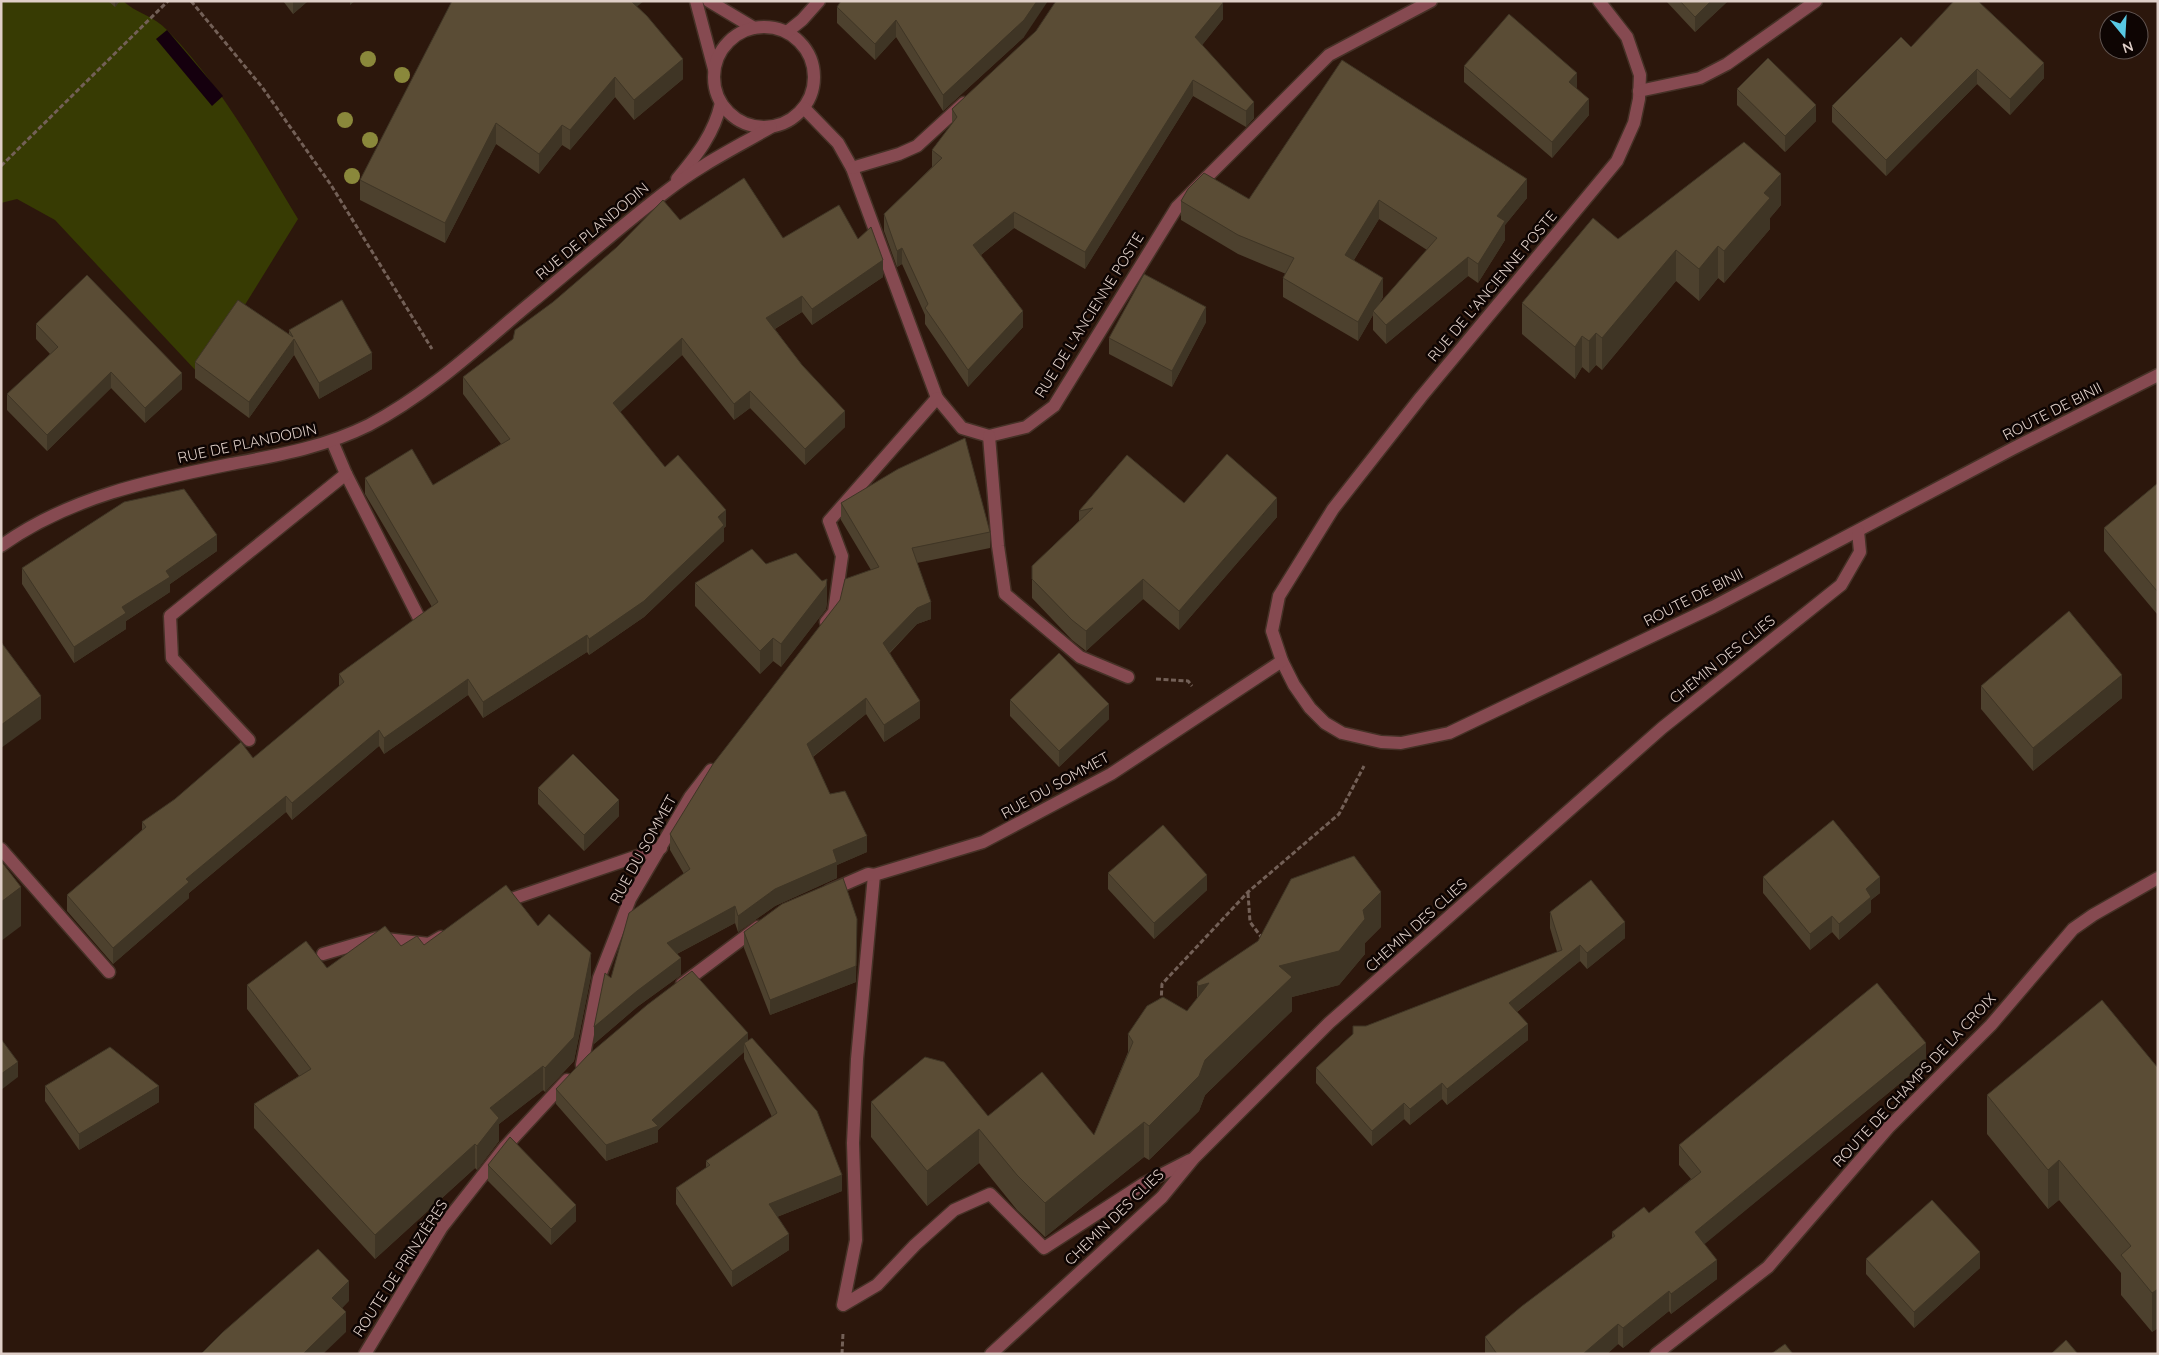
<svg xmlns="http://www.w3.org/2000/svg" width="2159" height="1355" font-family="Quicksand,sans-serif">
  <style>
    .green { fill: #373b03 }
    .water { fill: #15000e }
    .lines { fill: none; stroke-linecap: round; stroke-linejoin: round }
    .minor-casing { stroke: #453126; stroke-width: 15 }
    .path { stroke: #736057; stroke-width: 3; stroke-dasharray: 5 2.5; stroke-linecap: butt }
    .minor { stroke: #864a51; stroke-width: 12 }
    .tree { fill: #8a883b }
    .wall { fill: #4d412e; fill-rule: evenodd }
    .shaded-wall { fill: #3f3525 }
    .building { fill: #5a4c35; stroke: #3f3525 }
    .labels { text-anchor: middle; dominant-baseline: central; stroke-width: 5; stroke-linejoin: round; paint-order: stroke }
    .street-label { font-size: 15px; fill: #dfcfc8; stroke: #0e0503 }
  </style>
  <rect width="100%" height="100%" fill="#2c170c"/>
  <path class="green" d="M1 1H123C136 13 154 16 167 30 221 85 258 153 298 219L238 316 198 373 55 220 17 199 1 203Z"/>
  <polygon class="water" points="167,30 223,96 212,106 156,39"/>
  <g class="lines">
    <defs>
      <g id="minor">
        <polyline points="696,1 714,69"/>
        <polyline points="709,1 754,28"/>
        <polyline points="1599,1 1627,37 1640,75 1639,99 1634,123 1617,161 1421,397 1333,509 1279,596 1272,631 1282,661 1294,685 1310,708 1325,723 1342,733 1381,742 1401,743 1449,733 1713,607 2012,449 2158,375"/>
        <circle cx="764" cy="77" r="50"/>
        <polyline points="787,32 802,20 819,1"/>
        <polyline points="1639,91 1700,78 1727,64 1816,1"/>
        <polyline points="804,108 838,143 852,168 937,398 962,428 989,436 1026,427 1054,406 1177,207 1329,55 1431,1"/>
        <polyline points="852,168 899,154 917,146 964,103"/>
        <path d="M677 179C697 155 714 134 721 103"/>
        <polyline points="989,436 998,546 1005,594 1080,657 1128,677"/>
        <polyline points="332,441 346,474 421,622"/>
        <path d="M1 546C69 497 151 480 231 464 279 455 325 447 369 425 430 393 480 345 533 301 578 264 622 225 668 190 700 165 737 147 771 127"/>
        <polyline points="826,622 834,612 842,556 829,521 937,398"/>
        <polyline points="249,740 172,658 170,616 346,474"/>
        <polyline points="1,849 109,972"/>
        <polyline points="874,875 857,1059 853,1143 856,1240 843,1305 877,1285 915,1245 954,1210 990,1194 1044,1248 1143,1184 1190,1160"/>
        <polyline points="829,891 868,874 874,875 983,842 1111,774 1282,661"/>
        <polyline points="500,903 661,848"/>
        <polyline points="323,954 377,938 429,944 441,937"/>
        <polyline points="682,984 758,927"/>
        <polyline points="582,1065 599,978 630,899 690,797 711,770"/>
        <polyline points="365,1354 442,1227 505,1147 567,1080"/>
        <polyline points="991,1354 1162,1197 1194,1158 1329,1023 1662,728 1841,585 1860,552 1858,531"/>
        <polyline points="1656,1354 1768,1267 1888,1128 1991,1025 2073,929 2093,915 2158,878"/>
      </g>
    </defs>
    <use href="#minor" class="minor-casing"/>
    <g class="path">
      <polyline points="191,1 262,87 331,185 432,349"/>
      <polyline points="1,166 168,1"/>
      <polyline points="1156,679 1188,681 1192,686"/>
      <polyline points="1248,893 1250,922 1262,938"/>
      <polyline points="1161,1003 1162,984 1248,892 1339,814 1364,766"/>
      <polyline points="842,1354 843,1333"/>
    </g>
    <use href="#minor" class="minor"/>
  </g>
  <g class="tree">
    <circle cx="368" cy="59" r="8"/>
    <circle cx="402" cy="75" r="8"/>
    <circle cx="345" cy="120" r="8"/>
    <circle cx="370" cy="140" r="8"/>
    <circle cx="352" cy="176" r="8"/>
  </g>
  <g class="wall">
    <polygon points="108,1 120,1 115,7"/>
    <polygon points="283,1 308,1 293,14"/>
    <polygon points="1666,1 1728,1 1695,32"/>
    <polygon points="637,7 683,79 634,120 615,97 570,150 562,145 539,174 496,144 445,243 360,200 360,180"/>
    <polygon points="837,7 1024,37 943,111 896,37 875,60 837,23"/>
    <polygon points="1223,19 1202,45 1254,118 1246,127 1193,96 1085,269 1014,228 981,255 1023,327 968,387 925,324 925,315 902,264 897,267 884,231 884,214 932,167 932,150 952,124 952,109 1036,31"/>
    <polygon points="1911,47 2044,78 2010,115 1977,84 1886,176 1832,122 1832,106"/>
    <polygon points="1464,66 1577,89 1589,115 1552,158 1464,82"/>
    <polygon points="1737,89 1816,121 1785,152 1737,105"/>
    <path d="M1527 198 1505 225V240L1478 283 1468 276 1386 344 1373 330V315L1358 341 1283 297V278L1286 274 1238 254 1181 220V201L1249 199ZM1379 219 1427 250 1379 304 1383 297 1354 260Z"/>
    <polygon points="1781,205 1770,218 1770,229 1724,283 1718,278 1699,301 1676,281 1602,370 1596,365 1589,373 1582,367 1575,379 1522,334 1522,303 1618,239"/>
    <polygon points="680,220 783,238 858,239 883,277 812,325 802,312 775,329 845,427 805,465 750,408 734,420 682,355 620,412 665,467 726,526 724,528 724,541 644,617 589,655 587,652 483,718 468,695 384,754 379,746 292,820 286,812 189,893 189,898 113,964 67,911 67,895 142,830 142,822 253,758 339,687 339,674 432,607 365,494 365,478 433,485 501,444 463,394 463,377"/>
    <polygon points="1206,322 1172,387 1109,354 1109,338"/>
    <polygon points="36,324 182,389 145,423 111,388 47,451 7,410 7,394 50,354 36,339"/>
    <polygon points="289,330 372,369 319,399 294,355 249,418 195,378 195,362 289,335"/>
    <polygon points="1127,455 1184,503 1277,517 1179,630 1143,599 1086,651 1072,640 1032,598 1032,566 1079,521 1079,511"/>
    <polygon points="2158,483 2157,614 2104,551 2104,528"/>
    <polygon points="841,503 990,532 990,548 917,563 931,619 917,624 890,653 920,718 884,742 866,714 813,757 830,794 867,852 837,865 837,878 775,906 738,932 735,923 677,954 681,975 637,1007 594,1044 611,978 684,874 670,850 670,834 871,570 841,520"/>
    <polygon points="217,551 170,584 170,592 126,621 126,629 74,663 22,584 22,568"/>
    <polygon points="766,564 827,602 826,609 781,667 773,661 760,674 695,606 695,583"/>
    <polygon points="1981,686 2122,698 2033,771 1981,709"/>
    <polygon points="1010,700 1109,719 1059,767 1010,716"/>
    <polygon points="538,788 619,816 584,851 538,804"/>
    <polygon points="1108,873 1207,890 1154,939 1108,889"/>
    <polygon points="1763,877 1880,893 1871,900 1871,912 1839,940 1832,932 1810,950 1763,893"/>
    <polygon points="1550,912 1625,938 1587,969 1580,961 1517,1012 1528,1040 1447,1105 1442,1099 1410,1125 1404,1119 1372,1146 1316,1083 1316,1068 1353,1034 1366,1026 1557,952 1550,928"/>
    <polygon points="538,926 591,976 574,1061 545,1092 543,1090 499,1124 499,1141 477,1170 475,1168 375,1259 254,1128 254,1104 299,1076 247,1009 247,985 327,968 401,946 424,945"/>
    <polygon points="1381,927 1365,943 1365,954 1339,985 1292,997 1292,1011 1205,1095 1199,1111 1149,1160 1144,1157 1045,1237 1017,1210 979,1163 927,1206 871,1137 871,1102 988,1116 1094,1135 1128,1052 1128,1034 1187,1011 1197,999 1197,982"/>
    <polygon points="744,932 856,982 770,1015 744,948"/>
    <polygon points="748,1041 842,1191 777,1217 789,1250 732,1287 676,1204 676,1188 706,1168 706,1161 772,1117 744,1059 744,1052 658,1130 658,1142 606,1161 556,1104 556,1089"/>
    <polygon points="1926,1062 1704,1244 1717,1279 1671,1314 1669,1311 1623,1348 1618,1344 1607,1354 1485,1354 1485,1337 1612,1239 1612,1232 1649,1213 1691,1179 1679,1165 1679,1145"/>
    <polygon points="2158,1068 2158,1328 2152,1332 2121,1295 2121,1273 2059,1200 2048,1209 1987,1134 1987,1095"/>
    <polygon points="45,1086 159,1102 79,1150 45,1101"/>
    <polygon points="488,1165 576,1221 551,1245 488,1181"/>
    <polygon points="1866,1259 1980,1268 1914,1328 1866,1274"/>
  </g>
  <g class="shaded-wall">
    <polygon points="115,1 120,1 115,7"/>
    <polygon points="293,1 308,1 293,14"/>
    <polygon points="350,1 355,1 350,5"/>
    <polygon points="625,1 644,1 625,16"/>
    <polygon points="1037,1 1048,1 1024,37 943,111 943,95"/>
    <polygon points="1711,1 1728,1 1695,32 1695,17"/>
    <polygon points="1223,3 1223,19 1195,54 1195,37"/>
    <polygon points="896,20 896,37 875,60 875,44"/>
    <polygon points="683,59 683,79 634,120 634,100"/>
    <polygon points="2044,63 2044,78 2010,115 2010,99"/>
    <polygon points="1977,69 1977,84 1886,176 1886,160"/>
    <polygon points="1577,73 1577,89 1569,82"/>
    <polygon points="615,77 615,97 570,150 570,130"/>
    <polygon points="1193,80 1193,96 1085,269 1085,252"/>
    <polygon points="1589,99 1589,115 1552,158 1552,142"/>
    <polygon points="1254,102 1254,118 1246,127 1246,111"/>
    <polygon points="1816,105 1816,121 1785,152 1785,136"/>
    <polygon points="496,123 496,144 445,243 445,223"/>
    <polygon points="562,125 562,145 539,174 539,154"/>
    <polygon points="1781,174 1781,205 1770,218 1770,229 1724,283 1724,251 1764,193"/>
    <polygon points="1527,179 1527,198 1505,225 1505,240 1478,283 1478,264 1497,216"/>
    <polygon points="1379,200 1379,219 1345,274 1345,255"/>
    <polygon points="1014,212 1014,228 973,261 973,245"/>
    <polygon points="1718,246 1718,278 1699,301 1699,269"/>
    <polygon points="902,248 902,264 897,267 897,251"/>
    <polygon points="1676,250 1676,281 1602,370 1602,338"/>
    <polygon points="1468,257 1468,276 1386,344 1386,325"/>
    <polygon points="883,260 883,277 812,325 812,309"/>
    <polygon points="1383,278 1383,297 1374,312 1373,311 1373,315 1358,341 1358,322"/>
    <polygon points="802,296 802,312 766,334 766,318"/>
    <polygon points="1206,307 1206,322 1172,387 1172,371"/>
    <polygon points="1023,311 1023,327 968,387 968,370"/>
    <polygon points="1596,333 1596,365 1589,373 1589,341"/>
    <polygon points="1582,336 1582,367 1575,379 1575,347"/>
    <polygon points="682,338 682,355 613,419 613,403"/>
    <polygon points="294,339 294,355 249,418 249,402"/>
    <polygon points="372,353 372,369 319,399 319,383"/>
    <polygon points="111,372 111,388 47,451 47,435"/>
    <polygon points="182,373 182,389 145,423 145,408"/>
    <polygon points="750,391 750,408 734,420 734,404"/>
    <polygon points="845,411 845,427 805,465 805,449"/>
    <polygon points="1277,498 1277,517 1179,630 1179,611"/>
    <polygon points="726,510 726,526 724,528 724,541 644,617 589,655 589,639"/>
    <polygon points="217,535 217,551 170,584 170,592 126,621 126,629 74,663 74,647 166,571"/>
    <polygon points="827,579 827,602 826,609 781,667 781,644"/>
    <polygon points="1143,579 1143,599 1086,651 1086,631"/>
    <polygon points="2158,590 2158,613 2157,614 2157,591"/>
    <polygon points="931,602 931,619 917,624 883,659 883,643 917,608"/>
    <polygon points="587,635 587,652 483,718 483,702"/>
    <polygon points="773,638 773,661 760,674 760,651"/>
    <polygon points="2122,675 2122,698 2033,771 2033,748"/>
    <polygon points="468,679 468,695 384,754 384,738"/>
    <polygon points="41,696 41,719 1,748 1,725"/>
    <polygon points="866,698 866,714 807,761 807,744"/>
    <polygon points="920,701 920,718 884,742 884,725"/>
    <polygon points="1109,704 1109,719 1059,767 1059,751"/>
    <polygon points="379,730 379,746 292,820 292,803"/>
    <polygon points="286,796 286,812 189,893 189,898 113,964 113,948 186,879"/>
    <polygon points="619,800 619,816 584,851 584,835"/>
    <polygon points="867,836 867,852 837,865 837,878 775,906 738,932 738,916 775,889 833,850"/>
    <polygon points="1207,875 1207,890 1154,939 1154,923"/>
    <polygon points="1880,877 1880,893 1871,900 1871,912 1839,940 1839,924 1866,889"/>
    <polygon points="21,887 21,926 1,941 1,902"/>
    <polygon points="1381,892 1381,927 1365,943 1365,954 1339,985 1292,997 1292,1011 1205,1095 1199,1111 1149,1160 1149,1126 1205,1060 1279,966 1363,910"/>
    <polygon points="735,906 735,923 667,959 667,943"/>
    <polygon points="1832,916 1832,932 1810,950 1810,934"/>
    <polygon points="857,919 856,982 770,1015 770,1000"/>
    <polygon points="1625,922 1625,938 1587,969 1587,953"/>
    <polygon points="1580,945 1580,961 1509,1018 1509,1003"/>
    <polygon points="591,953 591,976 574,1061 545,1092 545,1068"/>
    <polygon points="681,958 681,975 637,1007 594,1044 594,1027 637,991"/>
    <polygon points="1209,983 1198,1021 1198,986"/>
    <polygon points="1528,1024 1528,1040 1447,1105 1447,1089"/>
    <polygon points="748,1033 748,1049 744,1043 744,1052 658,1130 658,1142 606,1161 606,1145 652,1120"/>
    <polygon points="1926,1043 1926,1062 1695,1252 1695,1232"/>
    <polygon points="18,1062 18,1077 1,1090 1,1074"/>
    <polygon points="543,1066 543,1090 499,1124 499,1141 477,1170 477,1146 490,1108"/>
    <polygon points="1442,1083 1442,1099 1410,1125 1410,1109"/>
    <polygon points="159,1086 159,1102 79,1150 79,1134"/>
    <polygon points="1404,1103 1404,1119 1372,1146 1372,1131"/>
    <polygon points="1144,1122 1144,1157 1045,1237 1045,1203"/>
    <polygon points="979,1129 979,1163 927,1206 927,1171"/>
    <polygon points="475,1144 475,1168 375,1259 375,1235"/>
    <polygon points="2059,1160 2059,1200 2048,1209 2048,1170"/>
    <polygon points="842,1175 842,1191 769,1220 769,1204"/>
    <polygon points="576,1205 576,1221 551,1245 551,1229"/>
    <polygon points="789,1234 789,1250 732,1287 732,1271"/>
    <polygon points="1980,1252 1980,1268 1914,1328 1914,1312"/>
    <polygon points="1717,1260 1717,1279 1671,1314 1671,1294"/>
    <polygon points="349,1281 349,1301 332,1319 332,1298"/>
    <polygon points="2158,1289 2158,1328 2152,1332 2152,1293"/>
    <polygon points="1669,1291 1669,1311 1623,1348 1623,1328"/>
    <polygon points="346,1312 346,1332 323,1354 303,1354"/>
    <polygon points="1618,1324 1618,1344 1607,1354 1583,1354"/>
  </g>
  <g class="building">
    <polygon points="452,1 631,1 647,16 683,59 634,100 615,77 570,130 562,125 539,154 496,123 445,223 360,180"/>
    <polygon points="841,1 1037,1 1024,20 943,95 896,20 875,44 837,7"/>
    <polygon points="1056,1 1221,1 1223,3 1195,37 1254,102 1246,111 1193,80 1085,252 1014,212 973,245 1023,311 968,370 925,308 928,304 902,248 897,251 884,214 942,158 932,150 957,117 952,109 1036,31"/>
    <polygon points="1680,1 1711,1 1695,17"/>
    <polygon points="1954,1 1978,1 2044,63 2010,99 1977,69 1886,160 1832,106 1901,37 1911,47"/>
    <polygon points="1509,14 1577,73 1569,82 1589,99 1552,142 1464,66"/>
    <polygon points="1768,58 1816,105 1785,136 1737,89"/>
    <polygon points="1342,60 1527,179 1497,216 1505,221 1478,264 1468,257 1386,325 1373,311 1437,238 1379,200 1345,255 1383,278 1358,322 1283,278 1294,258 1238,235 1181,201 1188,189 1204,173 1249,199"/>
    <polygon points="1744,142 1781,174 1764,193 1770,198 1724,251 1718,246 1699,269 1676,250 1602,338 1596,333 1589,341 1582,336 1575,347 1522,303 1593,218 1618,239"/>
    <polygon points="744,178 783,238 839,205 858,239 871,227 883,260 812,309 802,296 766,318 802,365 845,411 805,449 750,391 734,404 682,338 613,403 665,467 678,455 726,510 718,517 724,525 644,601 589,639 587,635 483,702 468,679 384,738 379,730 292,803 286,796 186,879 189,882 113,948 67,895 146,827 142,822 175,799 241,742 253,758 344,682 339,674 438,602 365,478 412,449 433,485 510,439 463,377 513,339 515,330 553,302 617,247 663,200 680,220"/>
    <polygon points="1144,274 1206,307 1172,371 1109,338"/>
    <polygon points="87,275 182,373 145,408 111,372 47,435 7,394 58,347 36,324"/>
    <polygon points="238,300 293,337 289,330 342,300 372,353 319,383 294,339 249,402 195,362"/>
    <polygon points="965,438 990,532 912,548 931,602 917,608 883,643 920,701 884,725 866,698 807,744 830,794 845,791 867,836 833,850 837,862 775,889 738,916 735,906 667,943 681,958 637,991 594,1027 605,973 611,978 629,913 690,869 670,834 713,764 840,600 845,579 879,567 841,503 898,469"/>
    <polygon points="1227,454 1277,498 1179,611 1143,579 1086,631 1072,620 1032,579 1032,566 1093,508 1079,511 1127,455 1184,503"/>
    <polygon points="2158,483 2158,590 2157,591 2104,528"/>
    <polygon points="184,489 217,535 166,571 170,577 122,607 126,613 74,647 22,568 124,502"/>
    <polygon points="752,549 766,564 796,553 822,581 827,579 826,586 781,644 773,638 760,651 695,583"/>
    <polygon points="2069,611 2122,675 2033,748 1981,686"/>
    <polygon points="1,642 41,696 1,725"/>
    <polygon points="1059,653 1109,704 1059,751 1010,700"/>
    <polygon points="573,754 619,800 584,835 538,788"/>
    <polygon points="1833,820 1880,877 1866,889 1871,897 1839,924 1832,916 1810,934 1763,877"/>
    <polygon points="1163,825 1207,875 1154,923 1108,873"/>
    <polygon points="1354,856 1381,892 1363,910 1365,919 1339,951 1279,966 1292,977 1205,1060 1199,1076 1149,1126 1144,1122 1045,1203 1017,1175 979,1129 927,1171 871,1102 925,1057 944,1062 988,1116 1042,1072 1094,1135 1133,1042 1128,1034 1147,1006 1163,997 1187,1011 1209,983 1198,986 1197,982 1258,941 1291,879"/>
    <polygon points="1,861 21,887 1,902"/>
    <polygon points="843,878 857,919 856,966 770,1000 744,932 782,904"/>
    <polygon points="1591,880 1625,922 1587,953 1580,945 1509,1003 1528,1024 1447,1089 1442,1083 1410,1109 1404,1103 1372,1131 1316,1068 1353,1034 1353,1026 1366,1026 1562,950 1550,912"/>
    <polygon points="506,885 538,926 549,914 591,953 574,1037 545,1068 543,1066 490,1108 499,1118 477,1146 475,1144 375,1235 254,1104 311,1069 247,985 306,941 327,968 385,926 401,946 417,936 424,945"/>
    <polygon points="692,971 748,1033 652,1120 658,1126 606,1145 556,1089 588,1055 647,1005"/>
    <polygon points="1877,983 1926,1043 1695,1232 1717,1260 1671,1294 1669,1291 1623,1328 1618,1324 1583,1354 1497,1354 1485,1337 1522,1306 1615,1236 1612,1232 1644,1207 1649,1213 1701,1172 1679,1145"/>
    <polygon points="2102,1000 2158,1068 2158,1289 2152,1293 2121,1255 2131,1246 2059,1160 2048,1170 1987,1095"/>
    <polygon points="752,1038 817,1111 842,1175 769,1204 789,1234 732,1271 676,1188 710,1165 706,1161 777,1113 744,1043"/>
    <polygon points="1,1039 18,1062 1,1074"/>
    <polygon points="110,1047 159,1086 79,1134 45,1086"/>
    <polygon points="510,1137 576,1205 551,1229 488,1165"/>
    <polygon points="1932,1200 1980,1252 1914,1312 1866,1259"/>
    <polygon points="318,1249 349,1281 332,1298 346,1312 303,1354 201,1354 223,1332"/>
    <polygon points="2066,1340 2078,1354 2051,1354"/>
    <polygon points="1785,1344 1793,1354 1771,1354"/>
  </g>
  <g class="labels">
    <g class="street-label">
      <text transform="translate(592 231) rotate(-40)">RUE DE PLANDODIN</text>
      <text transform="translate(1492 286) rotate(-50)">RUE DE L'ANCIENNE POSTE</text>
      <text transform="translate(1089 315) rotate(-58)">RUE DE L'ANCIENNE POSTE</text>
      <text transform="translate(2052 411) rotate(-27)">ROUTE DE BINII</text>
      <text transform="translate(247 443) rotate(-12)">RUE DE PLANDODIN</text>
      <text transform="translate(1693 597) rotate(-27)">ROUTE DE BINII</text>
      <text transform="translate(1722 659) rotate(-39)">CHEMIN DES CLIES</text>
      <text transform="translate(1055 785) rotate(-29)">RUE DU SOMMET</text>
      <text transform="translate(643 849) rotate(-61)">RUE DU SOMMET</text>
      <text transform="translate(1416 925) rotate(-42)">CHEMIN DES CLIES</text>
      <text transform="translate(1914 1080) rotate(-47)">ROUTE DE CHAMPS DE LA CROIX</text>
      <text transform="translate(1114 1217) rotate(-44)">CHEMIN DES CLIES</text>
      <text transform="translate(400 1268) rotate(-57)">ROUTE DE PRINZIÈRES</text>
    </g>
  </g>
  <rect width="2159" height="1355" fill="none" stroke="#dfcfc8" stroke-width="5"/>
  <g transform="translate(2124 35) rotate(162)"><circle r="24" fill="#0e0503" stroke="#625652"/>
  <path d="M0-4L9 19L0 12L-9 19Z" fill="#58c9e4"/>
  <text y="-8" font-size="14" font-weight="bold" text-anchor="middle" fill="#dfcfc8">N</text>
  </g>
</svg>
